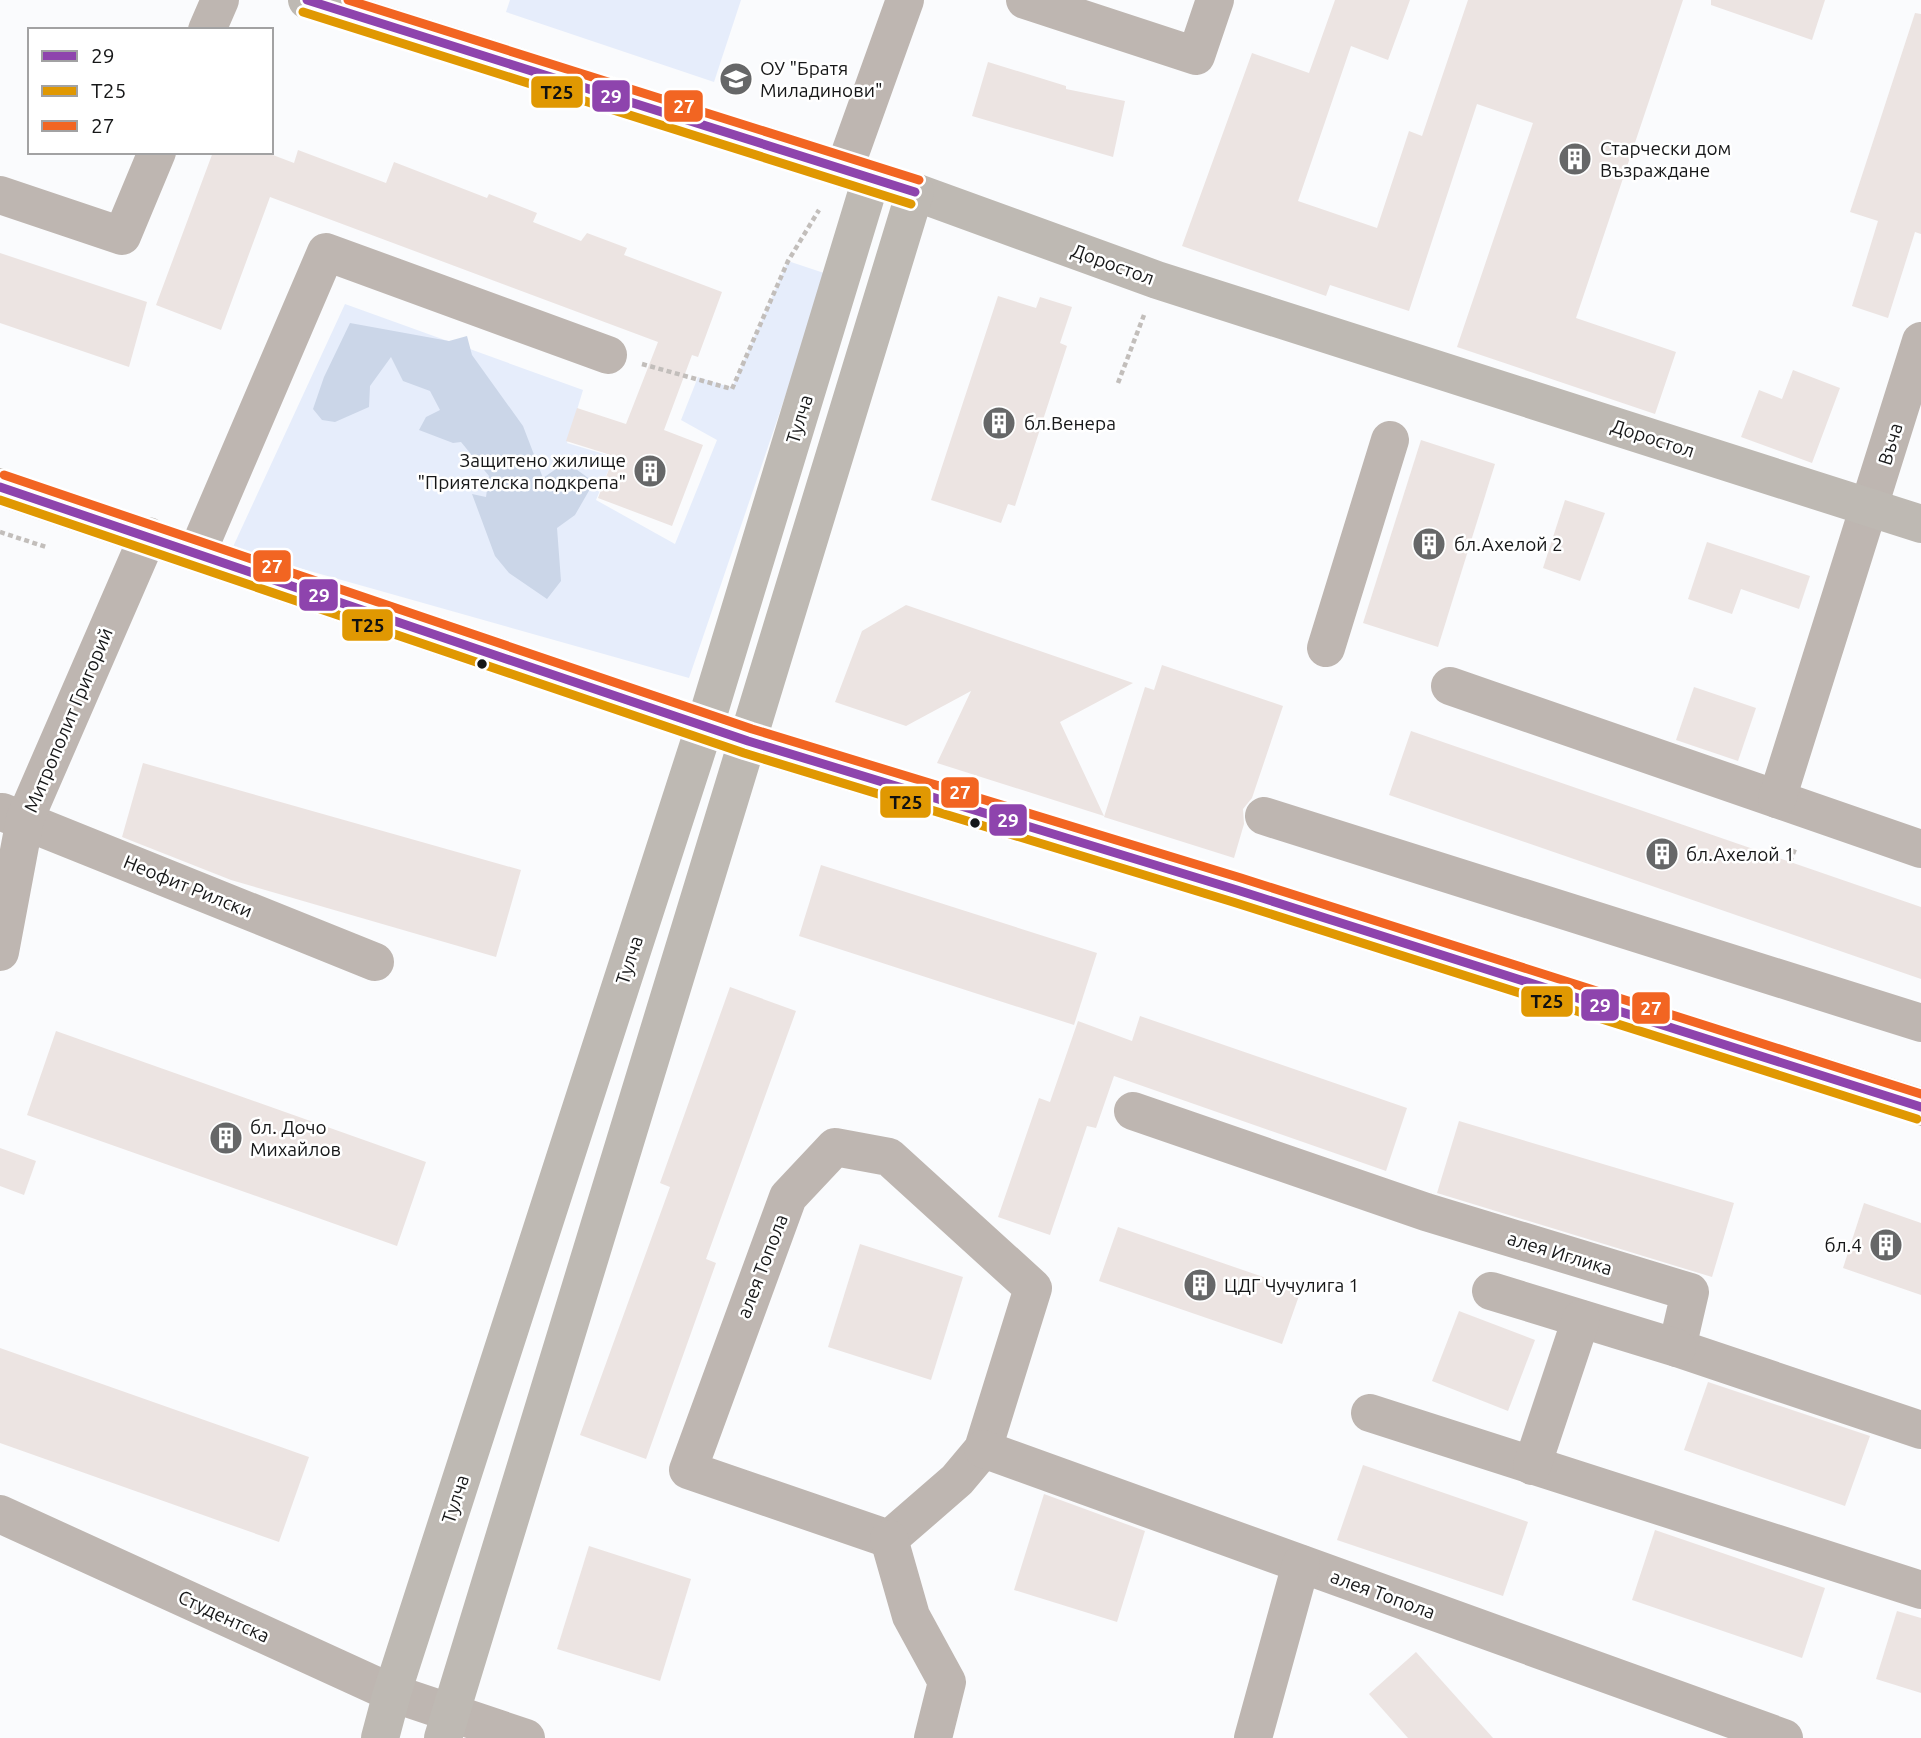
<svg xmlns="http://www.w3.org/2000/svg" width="1921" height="1738" font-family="Ubuntu,sans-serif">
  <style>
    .green { fill: #e6edfb }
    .forest { fill: #cbd6e8 }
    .building { fill: #ece4e2 }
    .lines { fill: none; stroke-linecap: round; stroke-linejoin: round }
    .path { stroke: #c2bebb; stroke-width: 4.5; stroke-dasharray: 5 3.5; stroke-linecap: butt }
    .minor { stroke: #beb6b1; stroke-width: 38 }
    .major { stroke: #beb9b3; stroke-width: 38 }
    .bus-1-casing { stroke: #fff; stroke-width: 14 }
    .bus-2-casing { stroke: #fff; stroke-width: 14 }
    .bus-3-casing { stroke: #fff; stroke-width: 14 }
    .bus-1 { stroke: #8e44ad; stroke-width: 9 }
    .bus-2 { stroke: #e09802; stroke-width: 9 }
    .bus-3 { stroke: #f26522; stroke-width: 9 }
    .bus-dot { fill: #161718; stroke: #fff; stroke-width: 2.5 }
    .labels { text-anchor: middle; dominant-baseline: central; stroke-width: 5; stroke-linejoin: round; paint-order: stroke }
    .poi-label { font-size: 19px; fill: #161718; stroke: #fff; text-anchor: start }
    .street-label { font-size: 19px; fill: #161718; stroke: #fff }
    .line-badge { stroke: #fff; stroke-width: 2.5 }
    .badge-label { font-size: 19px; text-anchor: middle; font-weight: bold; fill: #fff }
    .pale-badge-label { font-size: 19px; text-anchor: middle; font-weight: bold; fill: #111 }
  </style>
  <rect width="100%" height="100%" fill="#fafbfd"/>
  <g class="green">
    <polygon points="510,0 741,0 714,82 506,12"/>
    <polygon points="788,261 827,274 689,678 232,549 345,304 583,390 567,443 614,457 596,500 675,544 717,440 681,420 698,377 732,388"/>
  </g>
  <polygon class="forest" points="350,323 449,341 467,336 472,355 523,426 543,478 566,462 594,482 575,515 557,528 561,581 547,599 509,573 495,556 472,494 486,497 489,476 461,442 453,443 419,430 426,417 440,410 430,391 403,381 391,357 370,386 369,407 335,422 322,420 313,409 324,377"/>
  <g class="building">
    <polygon points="1335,0 1410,0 1388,60 1351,46 1298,201 1377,228 1409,131 1422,136 1468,0 1683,0 1576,318 1676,352 1655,414 1457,347 1533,123 1477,104 1409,311 1330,285 1326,296 1182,246 1252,53 1309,73"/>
    <polygon points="1711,0 1825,0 1812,40 1711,5"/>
    <polygon points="1915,13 1921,14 1921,234 1915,232 1888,318 1852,306 1878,221 1850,212"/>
    <polygon points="988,62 1066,86 1066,89 1125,101 1113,157 972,116"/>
    <polygon points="298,150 386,183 394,162 487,198 489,194 537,213 533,222 581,241 587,233 627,248 624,255 722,292 698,357 692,355 664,430 703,445 672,526 598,498 614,456 566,441 577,408 626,424 658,342 270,197 221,330 156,305 213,152 265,152 294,163"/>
    <polygon points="0,253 147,302 129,367 0,323"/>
    <polygon points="998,296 1036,308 1040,297 1072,307 1060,343 1067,346 1015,506 1008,504 1001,523 931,500"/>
    <polygon points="1793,370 1840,388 1812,463 1741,437 1759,390 1782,399"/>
    <polygon points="1421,440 1495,464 1438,647 1363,623"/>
    <polygon points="1565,500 1605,513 1580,581 1543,568"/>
    <polygon points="1707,542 1810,576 1799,609 1741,589 1732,614 1688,599"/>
    <polygon points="906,605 1133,683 1060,722 1104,816 937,763 971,691 906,726 835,702 862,631"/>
    <polygon points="1162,665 1283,706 1252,798 1243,809 1244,824 1234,858 1104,817 1145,687 1154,690"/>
    <polygon points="1694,687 1756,708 1738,761 1676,740"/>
    <polygon points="1411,731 1921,907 1921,979 1389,795"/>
    <polygon points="143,763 521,870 496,957 231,880 122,837"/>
    <polygon points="821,865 1097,953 1074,1025 799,936"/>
    <polygon points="730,987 796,1011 706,1259 716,1263 646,1459 580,1435 670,1187 660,1183"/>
    <polygon points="1140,1016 1407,1108 1386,1171 1114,1076 1096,1128 1087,1126 1050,1235 998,1217 1039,1098 1050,1102 1078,1021 1132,1041"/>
    <polygon points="56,1031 426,1162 397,1246 27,1115"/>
    <polygon points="1459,1121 1734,1203 1712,1277 1437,1193"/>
    <polygon points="0,1148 36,1161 24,1195 0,1186"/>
    <polygon points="1864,1203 1921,1223 1921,1295 1843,1268"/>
    <polygon points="1118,1227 1301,1290 1282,1344 1099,1281"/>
    <polygon points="860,1244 963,1277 931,1380 828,1347"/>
    <polygon points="1459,1311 1535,1340 1508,1411 1432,1381"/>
    <polygon points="0,1348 309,1457 279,1542 0,1443"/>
    <polygon points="1708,1382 1870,1436 1845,1506 1684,1450"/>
    <polygon points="1363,1465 1528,1522 1503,1596 1337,1540"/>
    <polygon points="1044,1494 1145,1531 1117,1622 1014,1590"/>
    <polygon points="1655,1530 1825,1588 1802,1658 1632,1600"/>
    <polygon points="589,1546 691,1579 660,1681 557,1649"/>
    <polygon points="1897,1611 1921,1618 1921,1693 1876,1679"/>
    <polygon points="1416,1652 1493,1738 1408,1738 1369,1694"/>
  </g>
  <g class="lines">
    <g class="path">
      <polyline points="642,364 732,389 788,261 819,210"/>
      <polyline points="1118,383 1144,315"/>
      <polyline points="0,532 46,547"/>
      <polyline points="1790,862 1796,846"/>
    </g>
    <g class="minor">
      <polyline points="1025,0 1196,56 1215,0"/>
      <polyline points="207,30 220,0"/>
      <polyline points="844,170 905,0"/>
      <polyline points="0,195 122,236 157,152"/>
      <polyline points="197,553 326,252 608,355"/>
      <polyline points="1326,648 1390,440"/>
      <polyline points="1450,686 1921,849"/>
      <polyline points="1777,799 1921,341"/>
      <polyline points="2,812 375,962"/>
      <polyline points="1264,816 1921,1023"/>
      <polyline points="0,952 25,819 148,536"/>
      <polyline points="1133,1111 1426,1212 1690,1292 1677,1348 1921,1430"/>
      <polygon points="835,1147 889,1157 1033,1288 983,1449 957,1480 889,1539 688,1470 788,1197"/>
      <polyline points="1491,1291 1677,1348"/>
      <polyline points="1370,1413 1921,1590"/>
      <polyline points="983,1449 1784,1738"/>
      <polyline points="1532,1466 1581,1319"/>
      <polyline points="0,1514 392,1693 526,1738"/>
      <polyline points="889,1539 911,1616 947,1682 933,1738"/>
      <polyline points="1253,1738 1301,1564"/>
    </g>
    <g class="major">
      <polyline points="307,0 915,192 1157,280 1921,524"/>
      <polyline points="0,487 748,741 1237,890 1921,1107"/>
      <polyline points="380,1738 392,1693 705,725 871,179"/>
      <polyline points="443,1738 915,192"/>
    </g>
    <defs>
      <g id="bus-1">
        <polyline points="307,0 915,192"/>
        <polyline points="0,487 748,741 1237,890 1921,1107"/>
      </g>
      <g id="bus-2">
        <polyline points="303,12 911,204"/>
        <polyline points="0,500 744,753 1233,902 1917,1119"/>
      </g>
      <g id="bus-3">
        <polyline points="348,0 919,180"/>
        <polyline points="4,475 752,729 1241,878 1921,1094"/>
      </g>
    </defs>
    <use href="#bus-1" class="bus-1-casing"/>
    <use href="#bus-2" class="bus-2-casing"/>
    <use href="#bus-3" class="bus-3-casing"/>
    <use href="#bus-1" class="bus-1"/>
    <use href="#bus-2" class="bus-2"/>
    <use href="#bus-3" class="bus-3"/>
  </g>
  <defs>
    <symbol id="school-disc" viewBox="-11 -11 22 22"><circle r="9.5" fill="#666768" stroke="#fff"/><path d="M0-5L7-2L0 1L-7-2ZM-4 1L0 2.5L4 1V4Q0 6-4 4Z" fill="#fff"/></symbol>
    <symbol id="building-disc" viewBox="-11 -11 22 22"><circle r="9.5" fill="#666768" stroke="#fff"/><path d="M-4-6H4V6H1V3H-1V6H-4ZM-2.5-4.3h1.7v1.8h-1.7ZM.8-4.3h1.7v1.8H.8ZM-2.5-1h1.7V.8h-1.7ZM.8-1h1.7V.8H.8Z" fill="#fff"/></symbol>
  </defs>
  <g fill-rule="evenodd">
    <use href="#school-disc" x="717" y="60" width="38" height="38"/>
    <use href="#building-disc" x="1556" y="140" width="38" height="38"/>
    <use href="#building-disc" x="980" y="404" width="38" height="38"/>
    <use href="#building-disc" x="631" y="452" width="38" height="38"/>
    <use href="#building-disc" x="1410" y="525" width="38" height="38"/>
    <use href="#building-disc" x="1643" y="835" width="38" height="38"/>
    <use href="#building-disc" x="207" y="1119" width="38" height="38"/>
    <use href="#building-disc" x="1867" y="1226" width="38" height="38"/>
    <use href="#building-disc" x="1181" y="1266" width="38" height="38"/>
  </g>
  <g class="bus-dot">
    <circle cx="482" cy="664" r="6"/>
    <circle cx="975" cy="823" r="6"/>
  </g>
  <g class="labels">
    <g class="poi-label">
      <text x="760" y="68">ОУ "Братя<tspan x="760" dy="22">Миладинови"</tspan></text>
      <text x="1600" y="148">Старчески дом<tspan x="1600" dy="22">Възраждане</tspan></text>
      <text x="1024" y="423">бл.Венера</text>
      <text x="626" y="460" text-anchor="end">Защитено жилище<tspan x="626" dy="22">"Приятелска подкрепа"</tspan></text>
      <text x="1454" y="544">бл.Ахелой 2</text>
      <text x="1686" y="854">бл.Ахелой 1</text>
      <text x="250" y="1127">бл. Дочо<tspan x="250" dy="22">Михайлов</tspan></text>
      <text x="1862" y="1245" text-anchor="end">бл.4</text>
      <text x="1224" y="1285">ЦДГ Чучулига 1</text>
    </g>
    <g class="street-label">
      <text transform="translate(1113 264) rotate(20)">Доростол</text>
      <text transform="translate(799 419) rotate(-73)">Тулча</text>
      <text transform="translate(1653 438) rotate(18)">Доростол</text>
      <text transform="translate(1890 444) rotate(-73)">Въча</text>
      <text transform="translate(68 720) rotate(-67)">Митрополит Григорий</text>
      <text transform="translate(188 886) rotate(22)">Неофит Рилски</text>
      <text transform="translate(629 960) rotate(-72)">Тулча</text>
      <text transform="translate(1560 1253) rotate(17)">алея Иглика</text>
      <text transform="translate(762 1266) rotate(-69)">алея Топола</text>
      <text transform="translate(455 1499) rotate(-72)">Тулча</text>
      <text transform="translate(1383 1594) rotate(20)">алея Топола</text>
      <text transform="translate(224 1616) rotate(25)">Студентска</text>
    </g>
  </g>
  <g class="line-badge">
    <rect x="530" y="75" width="54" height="34" rx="7" fill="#e09802"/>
    <rect x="591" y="79" width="40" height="34" rx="7" fill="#8e44ad"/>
    <rect x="663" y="89" width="41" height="34" rx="7" fill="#f26522"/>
    <rect x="252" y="549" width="40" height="34" rx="7" fill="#f26522"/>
    <rect x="298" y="578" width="41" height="34" rx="7" fill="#8e44ad"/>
    <rect x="341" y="608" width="53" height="34" rx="7" fill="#e09802"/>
    <rect x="940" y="776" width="40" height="33" rx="7" fill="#f26522"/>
    <rect x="879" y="785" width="53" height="34" rx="7" fill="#e09802"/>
    <rect x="988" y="803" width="40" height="34" rx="7" fill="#8e44ad"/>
    <rect x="1520" y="985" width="54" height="33" rx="7" fill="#e09802"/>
    <rect x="1580" y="988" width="40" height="34" rx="7" fill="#8e44ad"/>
    <rect x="1631" y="991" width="40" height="34" rx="7" fill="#f26522"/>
  </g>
  <g class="badge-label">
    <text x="611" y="103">29</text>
    <text x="684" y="113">27</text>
    <text x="272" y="573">27</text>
    <text x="319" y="602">29</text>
    <text x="960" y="799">27</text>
    <text x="1008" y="827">29</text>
    <text x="1600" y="1012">29</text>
    <text x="1651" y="1015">27</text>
  </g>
  <g class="pale-badge-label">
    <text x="557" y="99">Т25</text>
    <text x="368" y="632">Т25</text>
    <text x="906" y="809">Т25</text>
    <text x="1547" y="1008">Т25</text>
  </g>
  <rect x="28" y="28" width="245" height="126" fill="#ffffff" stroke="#a2a2a3" stroke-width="2"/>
  <rect x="42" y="51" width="35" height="10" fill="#8e44ad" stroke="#a2a2a3" stroke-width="2"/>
  <text x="91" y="63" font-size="21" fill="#161718">29</text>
  <rect x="42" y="86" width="35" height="10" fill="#e09802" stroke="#a2a2a3" stroke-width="2"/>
  <text x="91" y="98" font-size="21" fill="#161718">Т25</text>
  <rect x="42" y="121" width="35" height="10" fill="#f26522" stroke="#a2a2a3" stroke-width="2"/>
  <text x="91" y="133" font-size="21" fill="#161718">27</text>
</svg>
